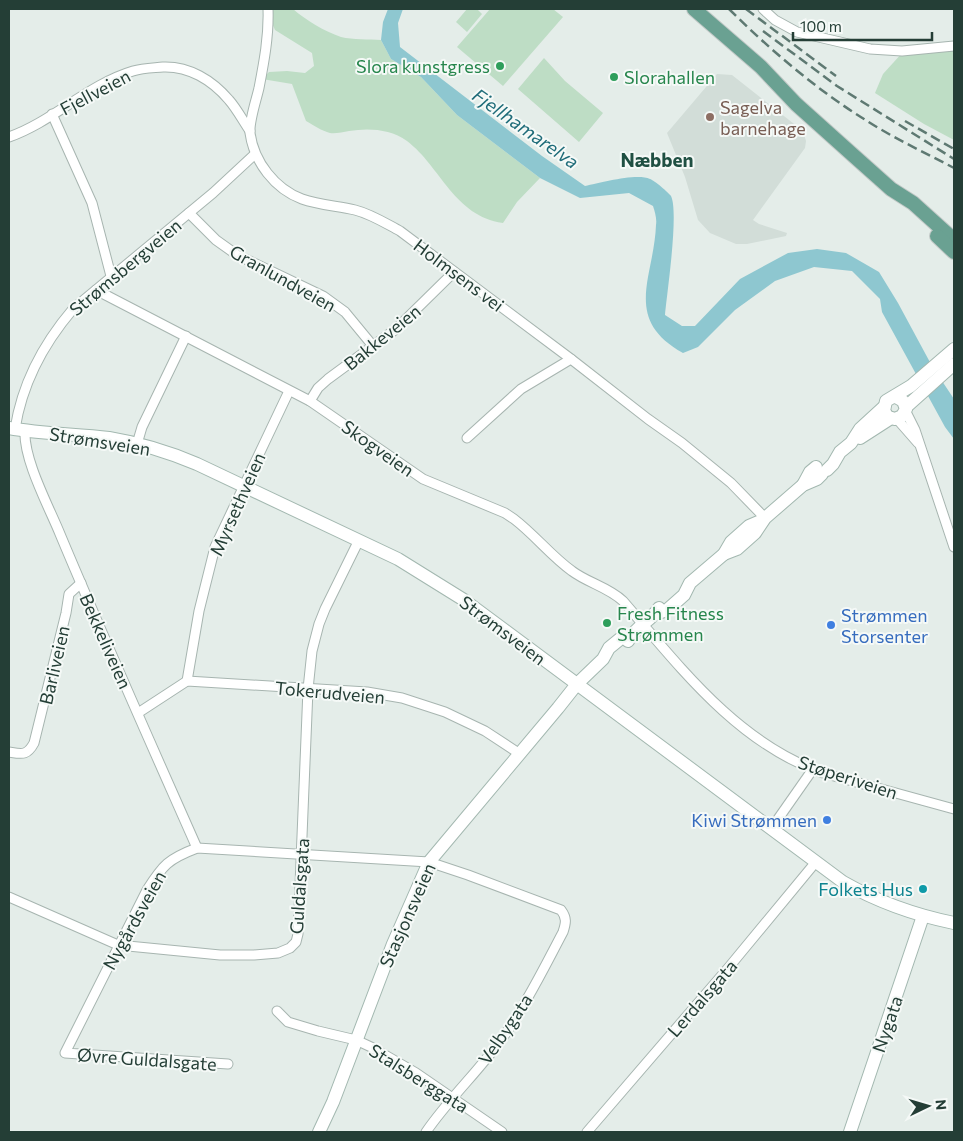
<svg xmlns="http://www.w3.org/2000/svg" width="963" height="1141" font-family="Commissioner,sans-serif">
  <style>
    .built { fill: #d2ddd8 }
    .green { fill: #beddc5 }
    .water { fill: #8ec7d0 }
    .lines { fill: none; stroke-linecap: round; stroke-linejoin: round }
    .street-casing { stroke: #a7b5b0; stroke-width: 11 }
    .secondary-casing { stroke: #a3b8b0; stroke-width: 14 }
    .primary-casing { stroke: #c2c9c7; stroke-width: 16 }
    .street { stroke: #fff; stroke-width: 9 }
    .secondary { stroke: #fff; stroke-width: 12 }
    .primary { stroke: #6aa192; stroke-width: 14 }
    .rail { stroke: #5e7972; stroke-width: 2.5; stroke-dasharray: 10 5; stroke-linecap: butt }
    .leisure-dot { fill: #2e9e5b; stroke: #f5f9f7; stroke-width: 2 }
    .education-dot { fill: #8d6e63; stroke: #f5f9f7; stroke-width: 2 }
    .shop-dot { fill: #3f7fe0; stroke: #f5f9f7; stroke-width: 2 }
    .culture-dot { fill: #0f9aa8; stroke: #f5f9f7; stroke-width: 2 }
    .labels { text-anchor: middle; dominant-baseline: central; stroke-width: 4; stroke-linejoin: round; paint-order: stroke }
    .leisure-label { font-size: 18px; fill: #27864d; stroke: #f5f9f7; text-anchor: start }
    .street-label { font-size: 18px; fill: #243e36; stroke: #f5f9f7 }
    .education-label { font-size: 18px; fill: #785e54; stroke: #f5f9f7; text-anchor: start }
    .shop-label { font-size: 18px; fill: #366cbe; stroke: #f5f9f7; text-anchor: start }
    .culture-label { font-size: 18px; fill: #0d838f; stroke: #f5f9f7; text-anchor: end }
    .water-label { font-size: 19px; font-style: italic; fill: #1f6c79; stroke: #f5f9f7 }
    .neighbourhood-label { font-size: 19px; font-weight: bold; fill: #205043; stroke: #f5f9f7 }
  </style>
  <rect width="100%" height="100%" fill="#e4ede9"/>
  <polygon class="built" points="717,74 732,75 803,131 806,141 805,148 753,220 759,224 787,233 786,236 747,244 736,244 710,233 698,220 685,177 667,133"/>
  <g class="green">
    <path d="M266 9H293C307 21 324 31 341 37 353 40 369 39 381 40L391 59 421 77 457 115 540 178 517 202 503 223C454 216 441 167 407 141 390 129 369 128 349 131 343 132 335 134 330 133 322 131 313 125 306 121L292 84 262 79 269 72 287 71 305 73 314 66 312 53 275 30Z"/>
    <polygon points="467,9 477,9 482,14 467,32 456,22"/>
    <polygon points="490,9 553,9 563,17 503,86 457,47"/>
    <polygon points="954,48 954,140 924,124 875,93 883,74 903,52"/>
    <polygon points="544,58 565,81 603,113 579,142 518,89"/>
  </g>
  <path class="water" d="M388 9H403L398 23 400 47 542 156 585 186C601 183 636 173 650 179 654 180 669 193 671 196 679 212 667 293 665 315L682 326H695L740 279 788 253 817 249 846 253 879 272 898 303 932 366 954 399V439L945 427 882 312 880 299 852 271 814 267 775 281 735 310 698 347 683 353C622 319 654 278 656 225 657 219 655 212 653 206L629 193 580 198 540 178 457 115 421 77 391 59 381 40 383 22Z"/>
  <g class="lines">
    <defs>
      <g id="street">
        <path d="M268 9C269 36 264 62 259 88 256 101 249 121 250 133 254 162 275 189 302 199 319 205 338 206 355 210 371 214 385 223 400 231L571 359 648 419 682 443 731 483 765 518"/>
        <polyline points="763,9 775,20 797,32 870,49 902,51 954,46"/>
        <polyline points="52,114 92,203 111,276"/>
        <path d="M9 137C52 122 89 84 133 71 143 68 153 68 163 67 189 66 212 80 229 100 237 109 243 121 250 131"/>
        <polyline points="189,213 216,240 237,255 323,296 345,312 373,346"/>
        <path d="M96 290 310 401 423 479 505 513 514 519C535 535 551 556 572 571 588 583 608 587 623 601 680 667 737 743 823 773L954 809"/>
        <polyline points="310,401 318,388 328,379 396,329 454,272"/>
        <polyline points="905,410 915,430 954,547"/>
        <polyline points="897,419 918,443"/>
        <path d="M15 429C22 384 44 343 73 309L213 193 255 154"/>
        <path d="M25 430C23 459 49 507 60 534 104 639 151 744 197 848"/>
        <polyline points="467,438 521,389 571,359"/>
        <polyline points="137,444 142,427 186,336"/>
        <polyline points="187,681 199,611 215,547 289,391"/>
        <polyline points="138,713 187,681 367,692 402,698 445,712 485,731 520,754"/>
        <path d="M9 752C22 754 27 756 34 743L66 613 69 594 81 583"/>
        <polyline points="771,829 813,769"/>
        <polyline points="9,897 118,945 220,955 254,955 278,953 290,948 296,942 298,934 308,689 312,651 319,624 325,609 359,540"/>
        <polyline points="277,1011 288,1022 318,1031 356,1040 371,1047 416,1073 502,1132"/>
        <path d="M228 1064 65 1053 147 890C163 865 168 859 197 848L429 862 468 875 561 910C567 918 566 923 563 932 545 966 528 1001 506 1033 482 1068 450 1097 426 1132"/>
        <polyline points="587,1132 729,967 815,863"/>
      </g>
      <g id="secondary">
        <polyline points="896,397 903,401 906,409 902,416 895,419 888,417 884,411 886,401 911,386 954,349"/>
        <polyline points="906,407 954,364"/>
        <path d="M9 428C42 434 75 434 109 438 139 443 169 452 197 464L398 559 464 600 843 882C878 902 915 915 954 923"/>
        <polyline points="860,438 891,418"/>
        <polyline points="827,470 833,464 840,452 851,443 860,429 884,407"/>
        <polyline points="803,485 810,472 816,467"/>
        <polyline points="724,554 737,549 755,533 765,518 803,485 817,479 822,474"/>
        <polyline points="655,614 667,610 684,595 690,583 724,554 731,542 749,526 763,520"/>
        <path d="M628 641C635 627 651 621 659 608"/>
        <polyline points="319,1132 333,1102 393,944 429,862 558,708 577,684 603,659 609,648 620,639 631,635"/>
        <polyline points="850,1132 923,916"/>
      </g>
      <g id="primary">
        <polyline points="694,9 761,67 796,104 854,156 891,189 913,203 954,240"/>
        <polyline points="937,236 954,252"/>
      </g>
    </defs>
    <use href="#street" class="street-casing"/>
    <use href="#secondary" class="secondary-casing"/>
    <use href="#primary" class="primary-casing"/>
    <use href="#street" class="street"/>
    <use href="#secondary" class="secondary"/>
    <use href="#primary" class="primary"/>
    <g class="rail">
      <path d="M729 9C768 48 817 90 864 119 893 138 924 152 954 168"/>
      <polyline points="746,9 836,76"/>
      <polyline points="763,31 837,86 954,159"/>
      <polyline points="905,121 954,149"/>
    </g>
  </g>
  <g class="leisure-dot">
    <circle cx="500" cy="66" r="5"/>
    <circle cx="614" cy="77" r="5"/>
    <circle cx="607" cy="623" r="5"/>
  </g>
  <circle class="education-dot" cx="710" cy="117" r="5"/>
  <g class="shop-dot">
    <circle cx="831" cy="625" r="5"/>
    <circle cx="827" cy="820" r="5"/>
  </g>
  <circle class="culture-dot" cx="923" cy="889" r="5"/>
  <g class="labels">
    <g class="leisure-label">
      <text x="490" y="66" text-anchor="end">Slora kunstgress</text>
      <text x="624" y="77">Slorahallen</text>
      <text x="617" y="613">Fresh Fitness<tspan x="617" dy="21">Strømmen</tspan></text>
    </g>
    <g class="street-label">
      <text transform="translate(95 92) rotate(-28)">Fjellveien</text>
      <text transform="translate(125 267) rotate(-40)">Strømsbergveien</text>
      <text transform="translate(459 275) rotate(37)">Holmsens vei</text>
      <text transform="translate(283 278) rotate(29)">Granlundveien</text>
      <text transform="translate(382 337) rotate(-39)">Bakkeveien</text>
      <text transform="translate(100 441) rotate(9)">Strømsveien</text>
      <text transform="translate(378 448) rotate(35)">Skogveien</text>
      <text transform="translate(237 504) rotate(-66)">Myrsethveien</text>
      <text transform="translate(503 630) rotate(37)">Strømsveien</text>
      <text transform="translate(106 641) rotate(66)">Bekkeliveien</text>
      <text transform="translate(54 665) rotate(-77)">Barliveien</text>
      <text transform="translate(330 692) rotate(5)">Tokerudveien</text>
      <text transform="translate(848 777) rotate(18)">Støperiveien</text>
      <text transform="translate(299 886) rotate(-86)">Guldalsgata</text>
      <text transform="translate(407 915) rotate(-66)">Stasjonsveien</text>
      <text transform="translate(134 920) rotate(-61)">Nygårdsveien</text>
      <text transform="translate(702 998) rotate(-49)">Lerdalsgata</text>
      <text transform="translate(887 1024) rotate(-71)">Nygata</text>
      <text transform="translate(505 1029) rotate(-56)">Velbygata</text>
      <text transform="translate(147 1059) rotate(4)">Øvre Guldalsgate</text>
      <text transform="translate(419 1078) rotate(32)">Stalsberggata</text>
    </g>
    <g class="education-label">
      <text x="720" y="107">Sagelva<tspan x="720" dy="21">barnehage</tspan></text>
    </g>
    <g class="shop-label">
      <text x="841" y="615">Strømmen<tspan x="841" dy="21">Storsenter</tspan></text>
      <text x="817" y="820" text-anchor="end">Kiwi Strømmen</text>
    </g>
    <g class="culture-label">
      <text x="913" y="889">Folkets Hus</text>
    </g>
    <g class="water-label">
      <text transform="translate(526 128) rotate(35)">Fjellhamarelva</text>
    </g>
    <g class="neighbourhood-label">
      <text x="657" y="159">Næbben</text>
    </g>
  </g>
  <rect width="963" height="1141" fill="none" stroke="#243e36" stroke-width="20"/>
  <g transform="translate(928 1106) rotate(85)" stroke="#f5f9f7" stroke-width="4" paint-order="stroke">
  <path d="M0-4L9 19L0 12L-9 19Z" fill="#243e36"/>
  <text y="-8" font-size="14" font-weight="bold" text-anchor="middle" fill="#243e36">N</text>
  </g>
  <path d="M793 32v8h139v-8" fill="none" stroke="#243e36" stroke-width="2.5"/>
  <text x="800" y="32" font-size="15" fill="#243e36" stroke="#f5f9f7" stroke-width="4" paint-order="stroke">100 m</text>
</svg>
